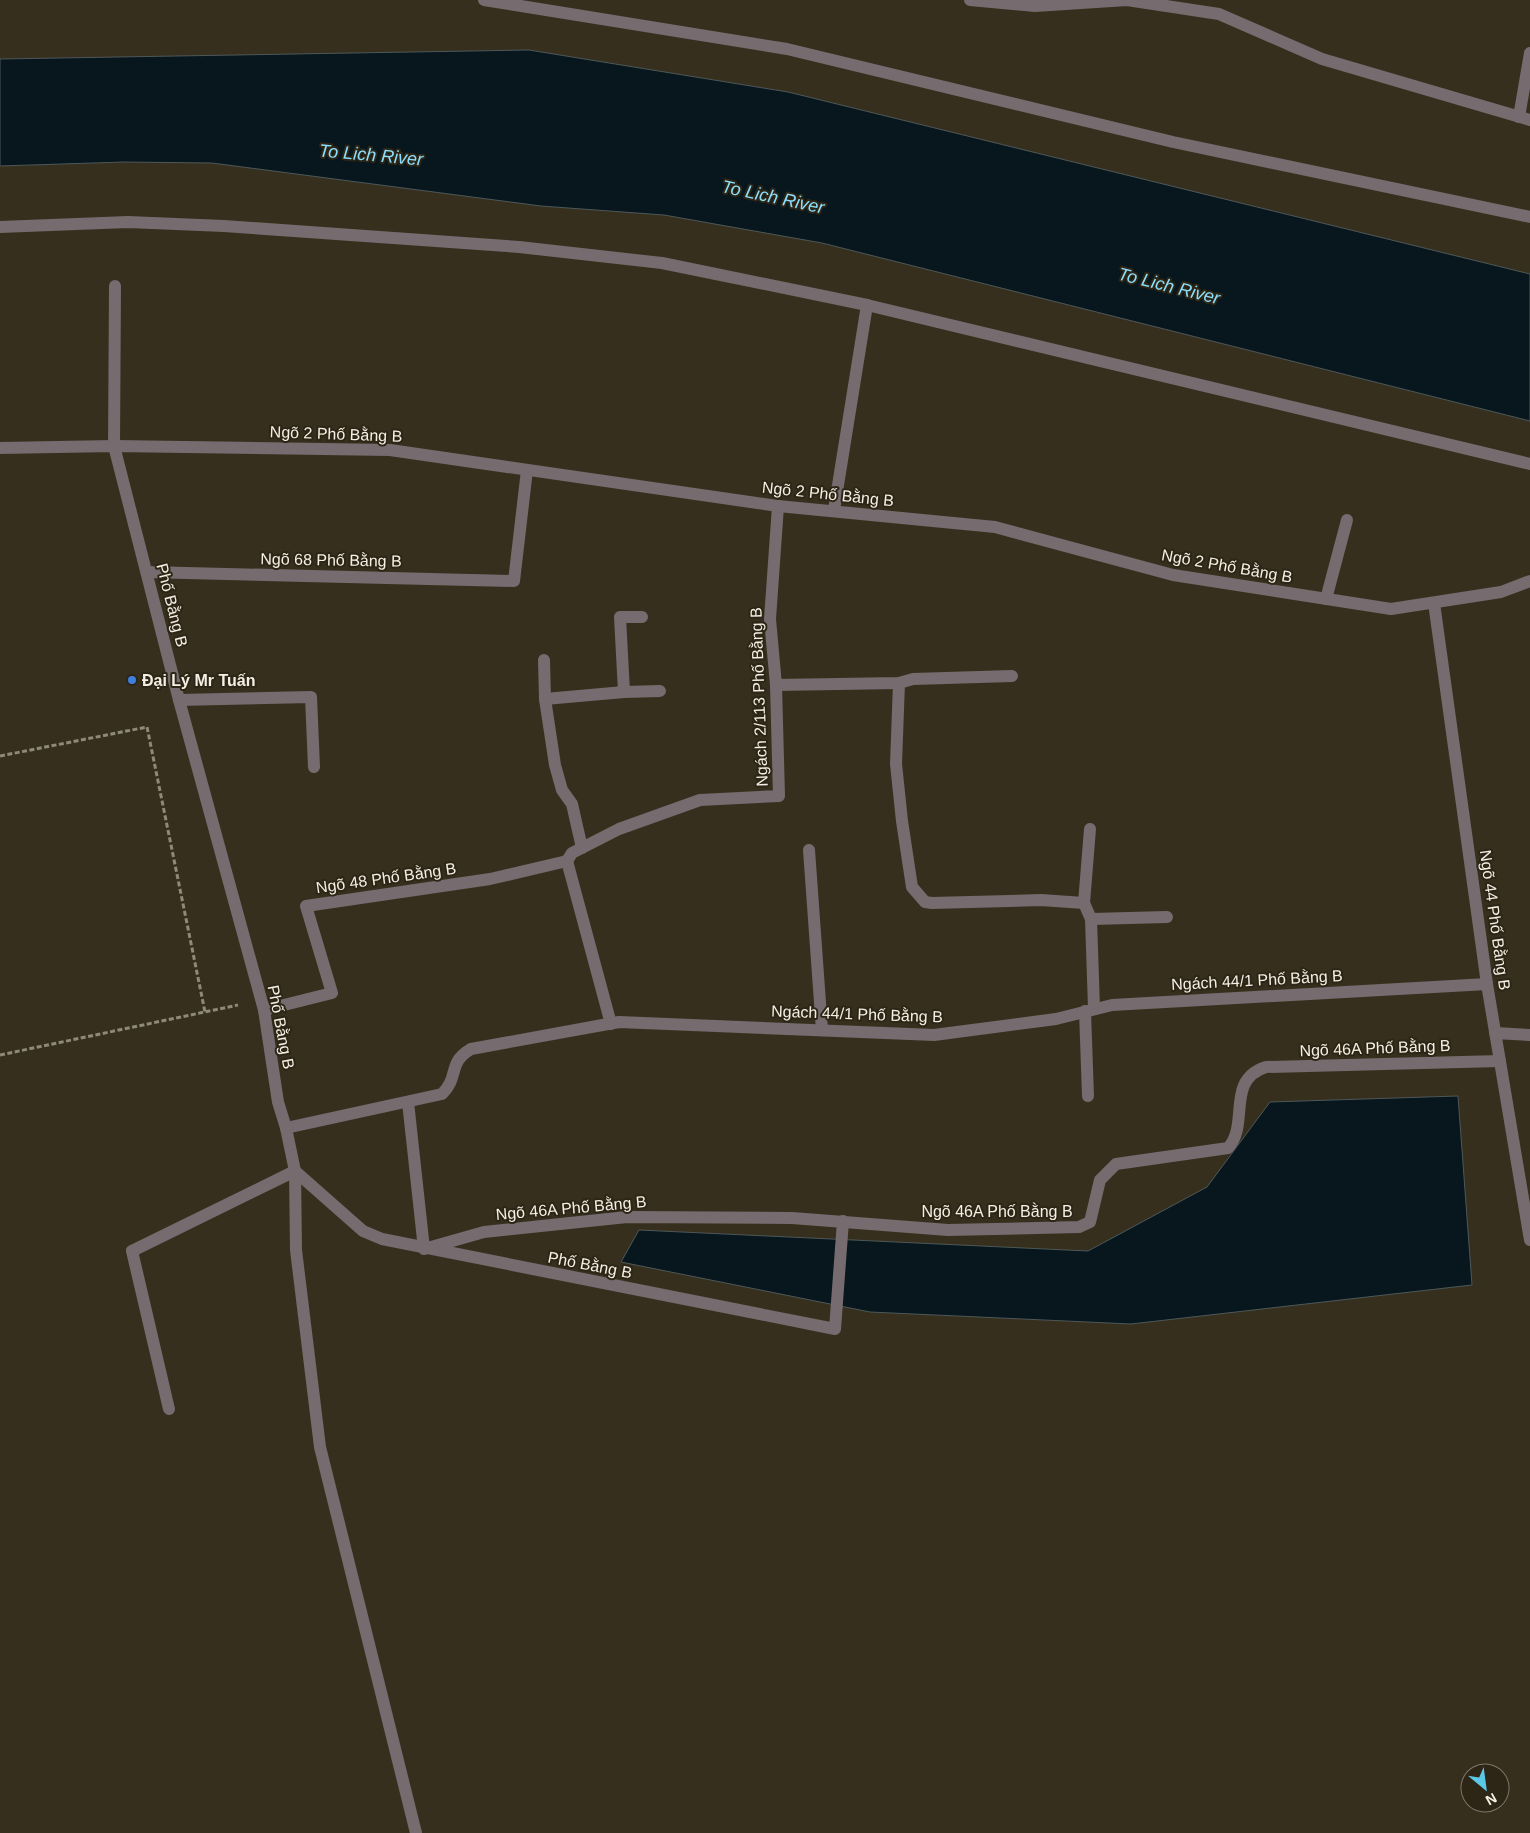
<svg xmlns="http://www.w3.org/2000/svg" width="1530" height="1833" font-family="Arial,sans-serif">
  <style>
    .water { fill: #07171d; stroke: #4e5859 }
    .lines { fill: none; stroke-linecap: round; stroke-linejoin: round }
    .path { stroke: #8f897a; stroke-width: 3; stroke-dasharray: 5 2.5; stroke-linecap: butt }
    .service { stroke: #766b6e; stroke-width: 12 }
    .minor { stroke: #766b6e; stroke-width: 12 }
    .tertiary { stroke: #766b6e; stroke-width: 12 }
    .shop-dot { fill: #3f7fe0; stroke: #2d2515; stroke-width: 2 }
    .labels { text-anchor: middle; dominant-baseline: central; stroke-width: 4; stroke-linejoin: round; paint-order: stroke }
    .street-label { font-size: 16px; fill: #f4efe4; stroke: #2d2515 }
    .poi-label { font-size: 16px; font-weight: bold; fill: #f4efe4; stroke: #2d2515; text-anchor: start }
    .water-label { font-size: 18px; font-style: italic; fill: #8bdffe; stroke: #2d2515 }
  </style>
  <rect width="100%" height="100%" fill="#372f1e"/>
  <g class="water">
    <polygon points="529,50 788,92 1530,274 1530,421 822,243 664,215 541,206 212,163 124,162 0,166 0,59"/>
    <polygon points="1458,1096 1472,1285 1131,1324 870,1312 621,1262 639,1230 1088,1251 1207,1187 1270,1102"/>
  </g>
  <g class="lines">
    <g class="path">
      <polyline points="0,756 147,727 205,1012"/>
      <polyline points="0,1055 238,1005"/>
    </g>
    <g class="service">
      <polyline points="970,0 1035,6 1127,0 1219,14 1322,59 1530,120"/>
      <polyline points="1519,117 1530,53"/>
      <polyline points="114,446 115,286"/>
      <polyline points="834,510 867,305"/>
      <polyline points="1326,599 1347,520"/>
      <polyline points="544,660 545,699 555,765 562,790 572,804 582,848"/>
      <polyline points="899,683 896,764 902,821 912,887 925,902 932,903 1041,900 1084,903 1091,919 1094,1008"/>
      <polyline points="776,685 899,683 913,679 1012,676"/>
      <polyline points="624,692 620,617 642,617"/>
      <polyline points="545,699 624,692 660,691"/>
      <polyline points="809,850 822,1030"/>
      <polyline points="567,861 572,853 619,829 700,800 779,796 776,685 770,619 778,506"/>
      <polyline points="567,861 611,1024"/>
      <polyline points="1084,903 1090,829"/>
      <polyline points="1091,919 1167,917"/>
      <polyline points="264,1010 332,993 306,906 490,879 567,861"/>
      <polyline points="1085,1011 1088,1096"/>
      <path d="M408 1102 424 1249 484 1232 627 1217 792 1218 948 1230 1079 1227 1090 1222 1100 1180 1116 1164 1228 1148C1250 1124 1225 1080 1266 1067L1500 1061"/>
      <polyline points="169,1409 132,1251 295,1171"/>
    </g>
    <g class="minor">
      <polyline points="484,0 787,49 1173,142 1530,217"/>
      <polyline points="114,446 179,700 264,1010 278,1102 286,1128 295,1171 296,1250 320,1447 416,1833"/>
      <polyline points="0,448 114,446 390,450 778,506 995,527 1173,575 1391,609 1501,592 1530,581"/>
      <polyline points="147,572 514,581 527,470"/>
      <polyline points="1434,603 1487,984 1530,1240"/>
      <polyline points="179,700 311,697 314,767"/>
      <polyline points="1495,1033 1530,1035"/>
      <path d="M286 1128 442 1094C460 1076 447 1063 471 1049L619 1022 934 1035 1056 1019 1112 1005 1487 984"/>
      <polyline points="295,1171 363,1231 382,1239 835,1329 843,1221"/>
    </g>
    <polyline class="tertiary" points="0,227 128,222 224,226 519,247 662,263 867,305 1530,464"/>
  </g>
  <circle class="shop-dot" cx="132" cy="680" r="5"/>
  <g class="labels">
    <g class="street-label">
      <text transform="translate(336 434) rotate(2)">Ngõ 2 Phố Bằng B</text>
      <text transform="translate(828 494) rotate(6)">Ngõ 2 Phố Bằng B</text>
      <text transform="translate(331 560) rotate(1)">Ngõ 68 Phố Bằng B</text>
      <text transform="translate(1227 566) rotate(10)">Ngõ 2 Phố Bằng B</text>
      <text transform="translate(172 605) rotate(76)">Phố Bằng B</text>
      <text transform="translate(759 697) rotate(-92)">Ngách 2/113 Phố Bằng B</text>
      <text transform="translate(386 878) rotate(-8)">Ngõ 48 Phố Bằng B</text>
      <text transform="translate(1495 920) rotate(82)">Ngõ 44 Phố Bằng B</text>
      <text transform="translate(1257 980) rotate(-3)">Ngách 44/1 Phố Bằng B</text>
      <text transform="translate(857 1014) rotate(2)">Ngách 44/1 Phố Bằng B</text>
      <text transform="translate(281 1027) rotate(79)">Phố Bằng B</text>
      <text transform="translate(1375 1048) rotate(-2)">Ngõ 46A Phố Bằng B</text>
      <text transform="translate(571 1208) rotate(-5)">Ngõ 46A Phố Bằng B</text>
      <text x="997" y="1211">Ngõ 46A Phố Bằng B</text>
      <text transform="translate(590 1265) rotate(11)">Phố Bằng B</text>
    </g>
    <g class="poi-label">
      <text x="142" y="680">Đại Lý Mr Tuấn</text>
    </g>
    <g class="water-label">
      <text transform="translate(371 155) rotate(5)">To Lich River</text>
      <text transform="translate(773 197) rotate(12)">To Lich River</text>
      <text transform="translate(1169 286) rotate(14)">To Lich River</text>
    </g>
  </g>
  <g transform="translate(1485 1788) rotate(151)"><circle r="24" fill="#2d2515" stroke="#7d7668"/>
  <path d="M0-4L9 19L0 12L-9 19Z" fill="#5bc8e7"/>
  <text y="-8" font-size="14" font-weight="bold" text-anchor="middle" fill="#f4efe4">N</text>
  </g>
</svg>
